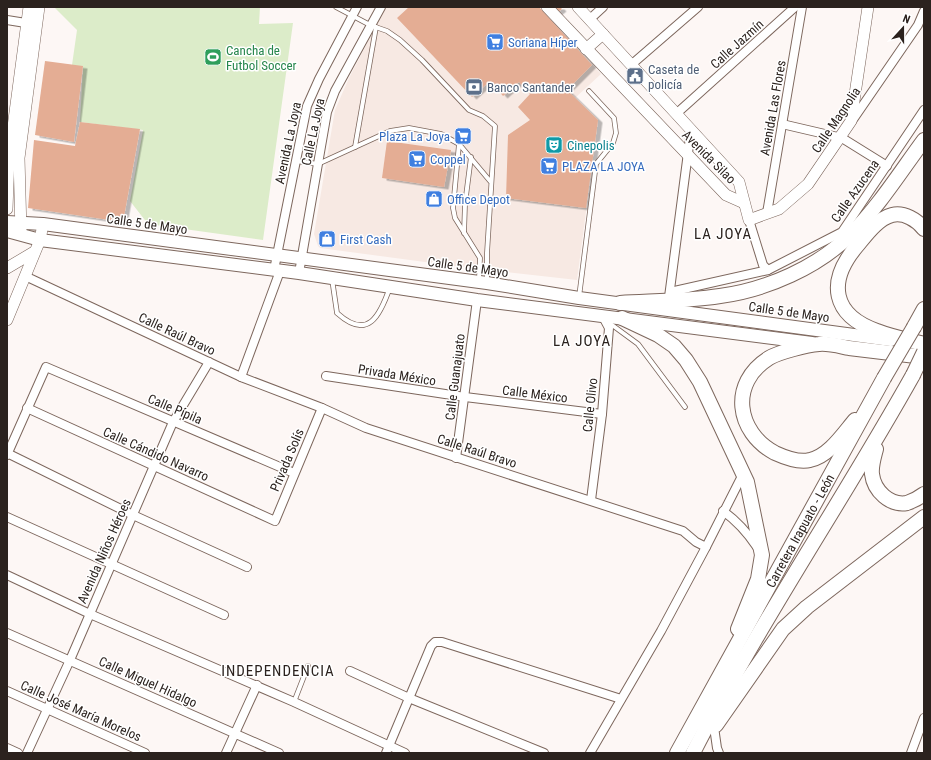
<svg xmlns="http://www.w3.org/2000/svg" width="931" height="760" font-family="'Roboto Condensed',sans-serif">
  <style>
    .built { fill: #f7e9e3 }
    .green { fill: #dcecc9 }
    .building { fill: #e4ad94; filter: url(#shadow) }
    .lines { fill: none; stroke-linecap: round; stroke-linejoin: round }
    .lane-casing { stroke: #7d675d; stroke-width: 5.5 }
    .street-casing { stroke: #7d675d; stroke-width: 10 }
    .secondary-casing { stroke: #7d675d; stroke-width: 12 }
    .primary-casing { stroke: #7d675d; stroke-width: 14 }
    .highway-casing { stroke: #7d675d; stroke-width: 16 }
    .lane { stroke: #fff; stroke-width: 4 }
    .street { stroke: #fff; stroke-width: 8 }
    .secondary { stroke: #fff; stroke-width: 11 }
    .primary { stroke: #fff; stroke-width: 12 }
    .highway { stroke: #fff; stroke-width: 14 }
    .highway-bridge-casing { stroke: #7d675d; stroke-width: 16; stroke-linecap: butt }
    .highway-bridge { stroke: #fff; stroke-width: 14 }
    .labels { text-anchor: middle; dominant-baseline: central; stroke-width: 3; stroke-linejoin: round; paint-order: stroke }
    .shop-label { font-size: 13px; fill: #366cbe; stroke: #fff; text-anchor: start }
    .street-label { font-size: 13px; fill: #2b221e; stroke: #fff }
    .leisure-label { font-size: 13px; fill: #27864d; stroke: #fff; text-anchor: start }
    .service-label { font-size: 13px; fill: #4e5e75; stroke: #fff; text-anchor: start }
    .culture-label { font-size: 13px; fill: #0d838f; stroke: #fff; text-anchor: start }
    .quarter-label { font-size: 15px; letter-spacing: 1px; fill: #2b221e; stroke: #fff }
  </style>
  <defs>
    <filter id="shadow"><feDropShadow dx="4.5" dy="2.5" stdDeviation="0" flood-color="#0004"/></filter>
  </defs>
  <rect width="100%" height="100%" fill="#fdf7f5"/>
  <polygon class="built" points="386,7 539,7 601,74 575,98 598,120 577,280 470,268 320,248 318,246 314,234 335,110 349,78"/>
  <polygon class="green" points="54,7 260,7 259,24 293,23 263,240 148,224 130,201 143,130 80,122 83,67 72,65 77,30"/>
  <g class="building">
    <polygon points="409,7 539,7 592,65 567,90 598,120 586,208 506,198 508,135 530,120 518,107 530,94 519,82 503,96 490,81 472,97 397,18"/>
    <polygon points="548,7 560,7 562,9 557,13"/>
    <polygon points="45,61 83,66 74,142 35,135"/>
    <polygon points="80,122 140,129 123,222 28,208 34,140 75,146"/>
    <polygon points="387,141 451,150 444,187 382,178"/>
  </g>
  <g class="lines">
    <defs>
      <g id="lane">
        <polyline points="336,7 370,25 387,31 400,40 422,60 469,110 483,116 495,126 487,253 487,282"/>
        <polyline points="459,144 453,208 455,218 480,258 479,279"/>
        <polyline points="355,147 376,27"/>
        <polyline points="296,161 318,164 390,131 409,128 441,134 459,144 490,181"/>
        <polyline points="464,233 465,204 471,157"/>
        <path d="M332 279 337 313C368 341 380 316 390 287"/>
        <polyline points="579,297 596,164 613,143 616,133 614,118 589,91"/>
        <polyline points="608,322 638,344 685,407"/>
        <polyline points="294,702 308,666"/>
      </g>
      <g id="street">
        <polyline points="590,19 603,7"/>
        <polyline points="7,20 32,24"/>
        <polyline points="631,65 698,7"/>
        <polyline points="676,114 795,7"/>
        <polyline points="852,121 918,25 924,11"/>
        <polyline points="782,124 842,138 887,166"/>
        <polyline points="767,213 802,7"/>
        <polyline points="749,220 763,265 768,270"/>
        <polyline points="274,270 307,106 319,79 357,7"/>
        <polyline points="299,273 327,112 335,91 381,7"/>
        <polyline points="25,276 241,377 322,408 366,428 683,531 696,542 706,547 661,631 590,753"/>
        <polyline points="670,292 768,270 842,232 924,110"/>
        <polyline points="669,297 691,130"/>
        <polyline points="326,376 465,397 602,414"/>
        <polyline points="241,377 280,271"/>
        <polyline points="27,408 275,521 322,408"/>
        <polyline points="7,453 133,515 247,567"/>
        <polyline points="7,455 46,367 294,473"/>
        <polyline points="456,458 477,300"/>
        <polyline points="591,500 602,414 609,328 602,315"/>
        <path d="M723 511C737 521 747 532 757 547"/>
        <polyline points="7,517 224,615"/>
        <polyline points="706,547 743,474"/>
        <polyline points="7,575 90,614 294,702 405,753"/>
        <polyline points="7,633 279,753"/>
        <polyline points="350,671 409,698 544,753"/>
        <polyline points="7,691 145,753"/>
        <polyline points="714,727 717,748 719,753"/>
        <polyline points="7,748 18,753"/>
        <polyline points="27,753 70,660 173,422 209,362"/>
        <polyline points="226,753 257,685"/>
        <polyline points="386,753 431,646 435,642 442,642 621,699"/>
        <polyline points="911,753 924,718"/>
      </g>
      <g id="secondary">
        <polyline points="547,7 726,195 744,203"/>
        <polyline points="578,7 739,182 749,220 779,209 808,184 851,121 868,7"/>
        <polyline points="586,49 603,34"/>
        <polyline points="7,209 9,157 29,7"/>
        <polyline points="21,232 19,158 39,7"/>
        <polyline points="7,268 34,252"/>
        <polyline points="7,320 40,240 43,224"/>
      </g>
      <g id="primary">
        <polyline points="7,222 43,224 487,283 579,298 891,340"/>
        <polyline points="7,231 40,240 299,273 477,300 812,343"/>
      </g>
      <g id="highway">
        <path d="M924 229C917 220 904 212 892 215 877 219 866 235 856 247 827 282 832 315 877 331 892 337 909 340 924 344"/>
        <path d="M620 303C653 301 687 301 720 296 766 290 819 267 852 233 879 206 901 171 924 140"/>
        <polyline points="622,318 658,335 674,346 686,360 700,382 747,482 762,555 758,579 738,629"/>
        <polyline points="914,327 924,309"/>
        <path d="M855 420C843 434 829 456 810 460 799 463 786 458 775 453 736 432 729 383 769 358 779 352 807 345 819 344 828 343 839 346 849 348 874 351 899 354 924 357"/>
        <path d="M876 449C874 457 871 466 872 474 874 491 890 506 907 503 913 501 920 497 924 494"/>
        <polyline points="716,725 783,629 807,607 924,517"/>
        <path id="s1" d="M677 753 884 378"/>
        <path d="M693 753C759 623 842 502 913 375"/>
      </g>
    </defs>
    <use href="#lane" class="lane-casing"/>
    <use href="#street" class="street-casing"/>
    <use href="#secondary" class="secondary-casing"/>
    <use href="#primary" class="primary-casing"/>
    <use href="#highway" class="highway-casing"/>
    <use href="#lane" class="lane"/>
    <use href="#street" class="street"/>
    <use href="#secondary" class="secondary"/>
    <use href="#primary" class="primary"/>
    <use href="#highway" class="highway"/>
    <defs>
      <g id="highway-bridge">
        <polyline points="913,375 924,352"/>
        <polyline points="884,378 914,327"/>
      </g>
    </defs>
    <use href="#highway-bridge" class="highway-bridge-casing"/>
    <use href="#highway-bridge" class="highway-bridge"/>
  </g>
  <defs>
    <symbol id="supermarket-square" viewBox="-11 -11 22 22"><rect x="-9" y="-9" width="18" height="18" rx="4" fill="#3f7fe0" stroke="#fff"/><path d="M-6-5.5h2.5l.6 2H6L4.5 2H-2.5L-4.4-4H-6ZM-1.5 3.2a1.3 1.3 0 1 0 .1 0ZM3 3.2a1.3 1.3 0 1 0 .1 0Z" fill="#fff"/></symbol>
    <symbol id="stadium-square" viewBox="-11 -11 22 22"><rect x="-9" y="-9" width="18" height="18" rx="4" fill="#2e9e5b" stroke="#fff"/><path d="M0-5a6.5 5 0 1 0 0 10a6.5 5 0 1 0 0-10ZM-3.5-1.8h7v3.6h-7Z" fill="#fff"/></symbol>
    <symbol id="civic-square" viewBox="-11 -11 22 22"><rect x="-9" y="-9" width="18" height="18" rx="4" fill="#5c6f8a" stroke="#fff"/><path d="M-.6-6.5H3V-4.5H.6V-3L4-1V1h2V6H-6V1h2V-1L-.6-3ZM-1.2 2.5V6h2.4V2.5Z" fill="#fff"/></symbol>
    <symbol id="bank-square" viewBox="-11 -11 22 22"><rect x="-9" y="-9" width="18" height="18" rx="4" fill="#5c6f8a" stroke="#fff"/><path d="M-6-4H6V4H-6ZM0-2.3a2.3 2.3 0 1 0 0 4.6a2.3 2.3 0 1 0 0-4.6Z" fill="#fff"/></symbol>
    <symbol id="theatre-square" viewBox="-11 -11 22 22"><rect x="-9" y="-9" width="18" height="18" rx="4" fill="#0f9aa8" stroke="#fff"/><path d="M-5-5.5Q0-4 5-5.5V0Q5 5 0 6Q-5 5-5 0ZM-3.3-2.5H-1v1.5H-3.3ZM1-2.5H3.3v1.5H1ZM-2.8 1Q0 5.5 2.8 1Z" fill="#fff"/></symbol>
    <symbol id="shop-square" viewBox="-11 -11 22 22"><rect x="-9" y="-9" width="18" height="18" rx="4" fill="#3f7fe0" stroke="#fff"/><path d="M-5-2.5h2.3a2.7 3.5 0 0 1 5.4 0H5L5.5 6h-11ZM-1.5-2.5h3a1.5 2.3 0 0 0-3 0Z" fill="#fff"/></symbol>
  </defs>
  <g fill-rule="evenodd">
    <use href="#supermarket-square" x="485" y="32" width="20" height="20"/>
    <use href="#stadium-square" x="203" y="47" width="20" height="20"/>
    <use href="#civic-square" x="625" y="66" width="20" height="20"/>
    <use href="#bank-square" x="464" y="77" width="20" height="20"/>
    <use href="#supermarket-square" x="453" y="126" width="20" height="20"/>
    <use href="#theatre-square" x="544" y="135" width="20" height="20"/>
    <use href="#supermarket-square" x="407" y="149" width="20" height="20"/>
    <use href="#supermarket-square" x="539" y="156" width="20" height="20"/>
    <use href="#shop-square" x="424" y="189" width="20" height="20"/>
    <use href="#shop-square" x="317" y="229" width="20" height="20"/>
  </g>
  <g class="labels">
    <g class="shop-label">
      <text x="508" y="42">Soriana Híper</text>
      <text x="450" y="136" text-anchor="end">Plaza La Joya</text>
      <text x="430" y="159">Coppel</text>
      <text x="562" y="166">PLAZA LA JOYA</text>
      <text x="447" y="199">Office Depot</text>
      <text x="340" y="239">First Cash</text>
    </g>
    <g class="street-label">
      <text transform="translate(737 44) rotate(-42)">Calle Jazmín</text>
      <text transform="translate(773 108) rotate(-80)">Avenida Las Flores</text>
      <text transform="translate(836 120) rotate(-56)">Calle Magnolia</text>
      <text transform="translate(313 132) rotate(-78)">Calle La Joya</text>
      <text transform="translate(288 143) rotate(-78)">Avenida La Joya</text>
      <text transform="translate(709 157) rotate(45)">Avenida Silao</text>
      <text transform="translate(855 191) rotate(-55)">Calle Azucena</text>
      <text transform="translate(147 224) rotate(8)">Calle 5 de Mayo</text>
      <text transform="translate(468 267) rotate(8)">Calle 5 de Mayo</text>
      <text transform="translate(789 312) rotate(8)">Calle 5 de Mayo</text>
      <text transform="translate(177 334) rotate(25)">Calle Raúl Bravo</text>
      <text transform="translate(397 375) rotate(9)">Privada México</text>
      <text transform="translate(455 377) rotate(-83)">Calle Guanajuato</text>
      <text transform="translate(535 394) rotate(7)">Calle México</text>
      <text transform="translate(590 405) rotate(-84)">Calle Olivo</text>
      <text transform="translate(175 409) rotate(23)">Calle Pípila</text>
      <text transform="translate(477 451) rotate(18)">Calle Raúl Bravo</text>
      <text transform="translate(156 454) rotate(24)">Calle Cándido Navarro</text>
      <text transform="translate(287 460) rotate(-67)">Privada Solís</text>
      <text stroke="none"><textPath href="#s1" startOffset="254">Carretera Irapuato - León</textPath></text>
      <text transform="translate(104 551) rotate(-66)">Avenida Niños Héroes</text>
      <text transform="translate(148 682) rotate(24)">Calle Miguel Hidalgo</text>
      <text transform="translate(81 711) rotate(24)">Calle José María Morelos</text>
    </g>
    <g class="leisure-label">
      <text x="226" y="50">Cancha de<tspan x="226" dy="15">Futbol Soccer</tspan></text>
    </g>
    <g class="service-label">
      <text x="648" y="69">Caseta de<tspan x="648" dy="15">policía</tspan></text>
      <text x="487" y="87">Banco Santander</text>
    </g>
    <g class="culture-label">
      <text x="567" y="145">Cinepolis</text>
    </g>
    <g class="quarter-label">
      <text x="723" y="234">LA JOYA</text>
      <text x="582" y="341">LA JOYA</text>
      <text x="278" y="671">INDEPENDENCIA</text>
    </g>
  </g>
  <rect width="931" height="760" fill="none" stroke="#2b221e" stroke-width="16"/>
  <g transform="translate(903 28) rotate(21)" stroke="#ffffff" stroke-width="3" paint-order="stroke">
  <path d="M0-3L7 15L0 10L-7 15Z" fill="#2b221e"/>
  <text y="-6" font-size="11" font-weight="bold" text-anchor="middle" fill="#2b221e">N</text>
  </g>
</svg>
